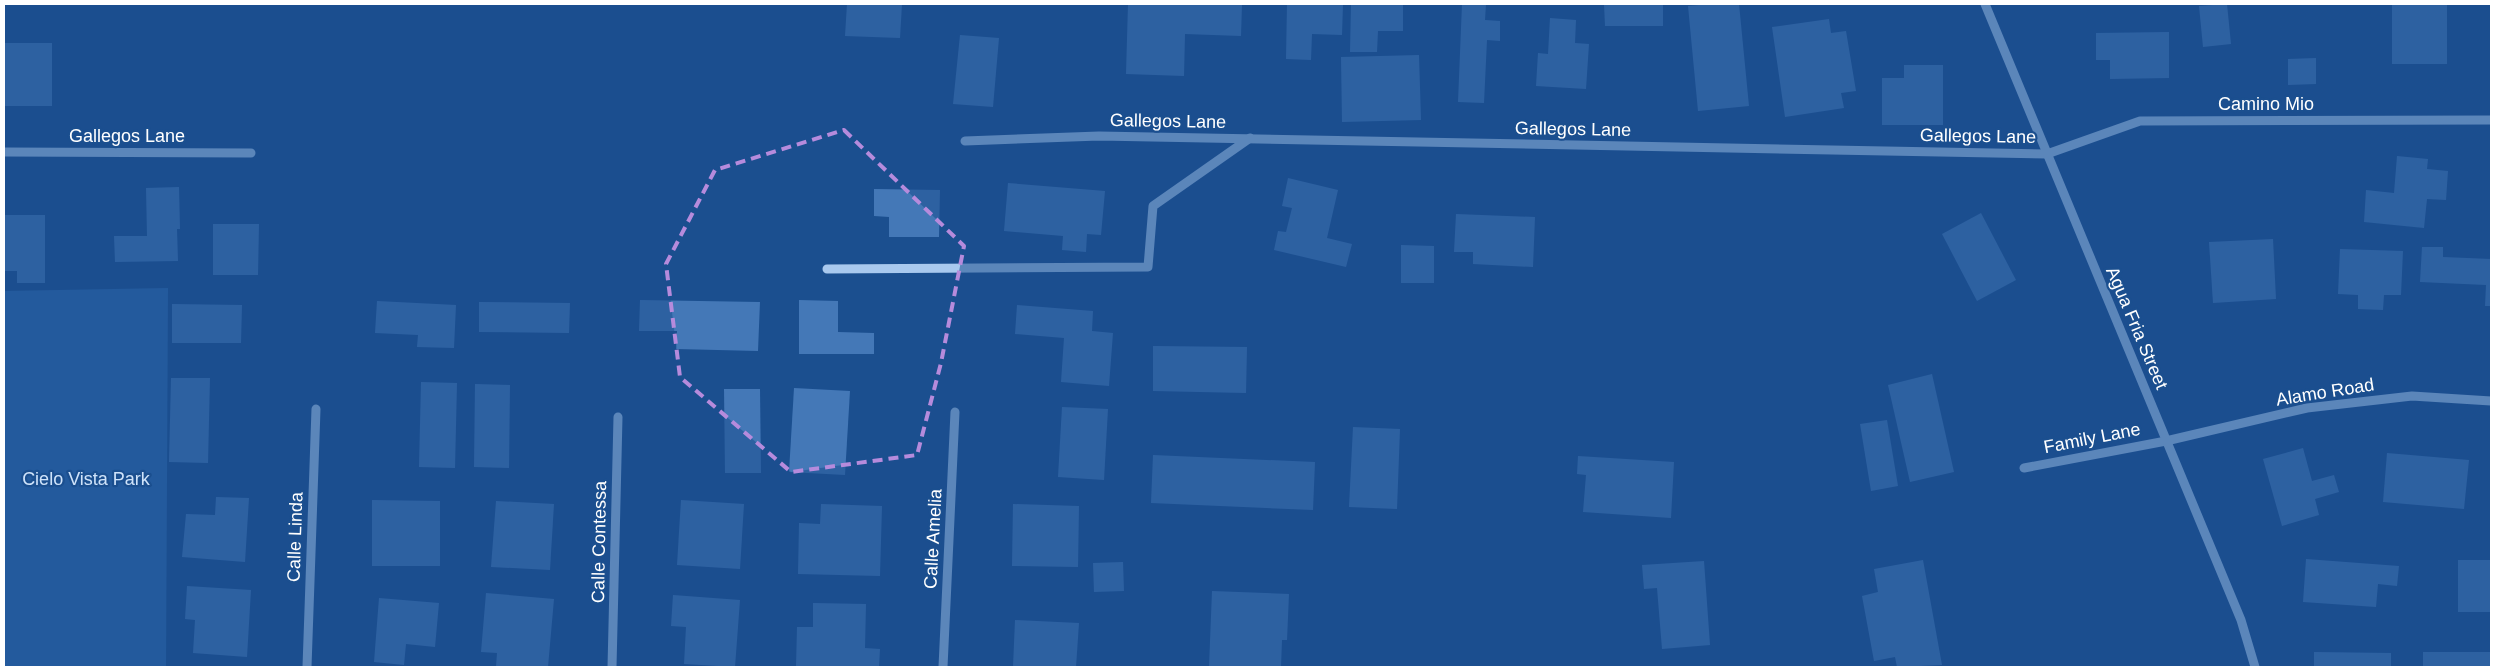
<svg xmlns="http://www.w3.org/2000/svg" width="2495" height="671" font-family="Arial,sans-serif">
  <style>
    .green { fill: #2e69ad }
    .building { fill: #4478b7 }
    .lines { fill: none; stroke-linecap: round; stroke-linejoin: round }
    .minor { stroke: #a9c9ee; stroke-width: 9 }
    .marked { fill: none; stroke: #b68bdc; stroke-width: 4; stroke-dasharray: 10 6; stroke-linejoin: round }
    .labels { text-anchor: middle; dominant-baseline: central; stroke-width: 4.5; stroke-linejoin: round; paint-order: stroke }
    .street-label { font-size: 18px; fill: #fff; stroke: #1b4f8f }
    .park-label { font-size: 18px; fill: #cfe3fa; stroke: #1b4f8f }
  </style>
  <rect width="100%" height="100%" fill="#1b4f8f"/>
  <polygon class="green" points="168,288 166,667 4,667 4,291"/>
  <g class="building">
    <polygon points="847,4 902,4 900,38 845,36"/>
    <polygon points="1128,4 1242,4 1241,36 1185,34 1184,76 1126,74"/>
    <polygon points="1287,4 1343,4 1342,35 1312,34 1311,60 1286,59"/>
    <polygon points="1351,4 1403,4 1403,31 1378,31 1377,52 1350,52"/>
    <polygon points="1462,4 1486,4 1485,20 1500,21 1500,41 1487,40 1484,103 1458,102"/>
    <polygon points="1604,4 1663,4 1663,26 1605,26"/>
    <polygon points="1711,4 1739,4 1749,106 1698,111 1688,6"/>
    <polygon points="2227,4 2231,44 2203,47 2199,6"/>
    <rect x="2392" y="4" width="55" height="60"/>
    <polygon points="1550,18 1576,20 1575,43 1589,44 1586,89 1536,86 1538,53 1548,54"/>
    <polygon points="1829,19 1831,33 1846,31 1856,91 1841,93 1844,108 1785,117 1772,27"/>
    <polygon points="2169,32 2169,78 2110,79 2110,60 2096,60 2096,33"/>
    <polygon points="960,35 999,38 993,107 953,104"/>
    <rect x="4" y="43" width="48" height="63"/>
    <polygon points="1419,55 1421,120 1342,122 1341,57"/>
    <polygon points="2316,58 2316,84 2288,85 2288,59"/>
    <polygon points="1904,65 1943,65 1943,125 1882,125 1882,78 1904,78"/>
    <polygon points="2397,156 2428,159 2427,169 2448,171 2446,200 2427,199 2424,228 2364,222 2366,190 2394,193"/>
    <polygon points="1288,178 1338,190 1327,238 1352,244 1346,267 1274,250 1278,231 1286,232 1292,208 1282,206"/>
    <polygon points="1008,183 1105,191 1101,235 1087,234 1086,252 1062,250 1063,236 1004,231"/>
    <polygon points="179,187 180,229 177,229 178,261 115,262 114,236 147,236 146,188"/>
    <polygon points="874,189 940,190 939,237 889,237 889,217 874,216"/>
    <polygon points="1981,213 2016,280 1977,301 1942,234"/>
    <polygon points="1456,214 1535,217 1533,267 1473,264 1473,252 1454,252"/>
    <polygon points="4,215 45,215 45,283 17,283 17,271 4,271"/>
    <polygon points="213,224 259,224 258,275 213,275"/>
    <polygon points="2273,239 2276,299 2213,303 2209,242"/>
    <polygon points="1401,245 1434,246 1434,283 1401,283"/>
    <polygon points="2422,247 2443,247 2443,257 2491,259 2491,306 2485,306 2486,285 2420,282"/>
    <polygon points="2340,249 2403,251 2401,295 2384,295 2383,310 2358,309 2358,295 2338,294"/>
    <polygon points="640,300 760,302 758,351 676,349 677,331 639,331"/>
    <polygon points="799,300 838,301 838,332 874,333 874,354 799,354"/>
    <polygon points="377,301 456,305 454,348 417,347 418,335 375,333"/>
    <polygon points="479,302 570,303 569,333 479,332"/>
    <polygon points="172,304 242,305 241,343 172,343"/>
    <polygon points="1017,305 1093,311 1092,331 1113,333 1109,386 1061,382 1064,338 1015,334"/>
    <polygon points="1153,346 1247,347 1246,393 1153,391"/>
    <polygon points="1932,374 1954,472 1910,482 1888,385"/>
    <polygon points="171,378 210,378 208,463 169,462"/>
    <polygon points="421,382 457,383 455,468 419,467"/>
    <polygon points="475,384 510,385 509,468 474,467"/>
    <polygon points="794,388 850,391 845,475 789,472"/>
    <polygon points="724,389 760,389 761,473 725,473"/>
    <polygon points="1062,407 1108,409 1104,480 1058,477"/>
    <polygon points="1887,420 1898,486 1871,491 1860,424"/>
    <polygon points="1353,427 1400,429 1397,509 1349,507"/>
    <polygon points="2303,448 2312,481 2334,475 2339,492 2315,499 2319,515 2282,526 2263,459"/>
    <polygon points="2387,453 2469,460 2464,509 2383,502"/>
    <polygon points="1153,455 1315,462 1313,510 1151,503"/>
    <polygon points="1578,456 1674,462 1671,518 1583,512 1586,475 1577,474"/>
    <polygon points="216,497 249,498 245,562 182,557 186,514 215,515"/>
    <polygon points="372,500 440,501 440,566 372,566"/>
    <polygon points="681,500 744,504 740,569 677,565"/>
    <polygon points="496,501 554,504 550,570 491,567"/>
    <polygon points="821,504 882,506 880,576 798,574 799,523 820,524"/>
    <polygon points="1013,504 1079,506 1078,567 1012,566"/>
    <polygon points="2306,559 2399,566 2397,586 2378,584 2376,607 2303,602"/>
    <polygon points="1923,560 1942,665 1897,667 1895,657 1874,661 1862,596 1878,592 1874,569"/>
    <rect x="2458" y="560" width="33" height="52"/>
    <polygon points="1704,561 1710,645 1662,649 1657,588 1644,589 1642,565"/>
    <polygon points="1123,562 1124,591 1094,592 1093,563"/>
    <polygon points="187,586 251,590 247,657 193,653 195,620 185,619"/>
    <polygon points="1212,591 1289,594 1287,640 1282,640 1281,667 1209,667"/>
    <polygon points="486,593 554,599 548,667 496,667 497,653 481,652"/>
    <polygon points="673,595 740,600 735,667 684,664 686,627 671,626"/>
    <polygon points="379,598 439,603 435,647 406,644 404,665 374,662"/>
    <polygon points="813,603 866,604 865,648 880,649 879,667 796,667 797,627 813,627"/>
    <polygon points="1015,620 1079,623 1076,667 1013,667"/>
    <polygon points="2314,652 2391,653 2391,667 2314,667"/>
    <rect x="2423" y="652" width="68" height="15"/>
  </g>
  <g class="lines">
    <g class="minor">
      <polyline points="1985,4 2241,620 2255,667"/>
      <polyline points="965,141 1099,136 2047,154 2140,121 2491,120"/>
      <polyline points="4,152 251,153"/>
      <polyline points="827,269 1148,267 1153,206 1250,138"/>
      <polyline points="2024,468 2166,441 2307,408 2412,396 2491,401"/>
      <polyline points="307,667 316,409"/>
      <polyline points="612,667 618,417"/>
      <polyline points="943,667 955,412"/>
    </g>
  </g>
  <path d="M0 0H2495V671H0ZM844 130 964 246 941 363 917 455 791 472 680 377 666 264 715 170Z" fill="#1b4f8f" fill-opacity=".55" fill-rule="evenodd"/>
  <path class="marked" d="M844 130 964 246 941 363 917 455 791 472 680 377 666 264 715 170Z"/>
  <g class="labels">
    <g class="street-label">
      <text x="2266" y="104">Camino Mio</text>
      <text transform="translate(1168 121) rotate(1)">Gallegos Lane</text>
      <text transform="translate(1573 129) rotate(1)">Gallegos Lane</text>
      <text x="127" y="136">Gallegos Lane</text>
      <text transform="translate(1978 136) rotate(1)">Gallegos Lane</text>
      <text transform="translate(2137 328) rotate(67)">Agua Fria Street</text>
      <text transform="translate(2325 392) rotate(-9)">Alamo Road</text>
      <text transform="translate(2092 438) rotate(-11)">Family Lane</text>
      <text transform="translate(295 537) rotate(-88)">Calle Linda</text>
      <text transform="translate(933 539) rotate(-87)">Calle Amelia</text>
      <text transform="translate(599 542) rotate(-89)">Calle Contessa</text>
    </g>
    <g class="park-label">
      <text x="86" y="479">Cielo Vista Park</text>
    </g>
  </g>
  <rect width="2495" height="671" fill="none" stroke="#ffffff" stroke-width="10"/>
</svg>
